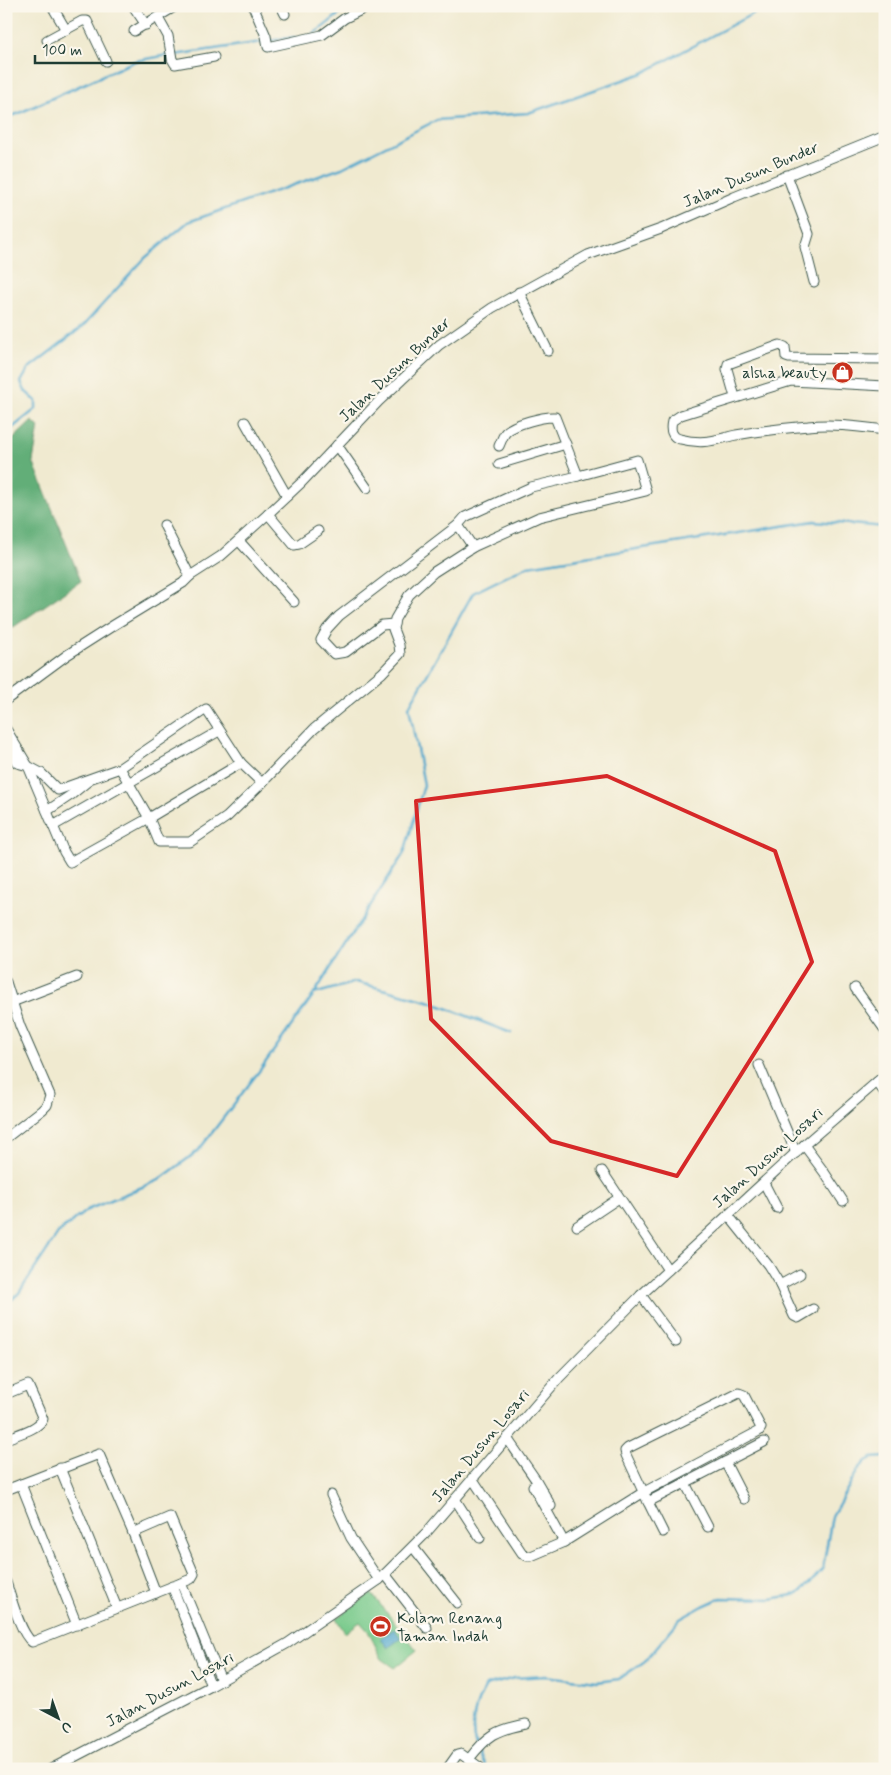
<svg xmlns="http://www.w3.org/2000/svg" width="891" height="1775" font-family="Mynerve,sans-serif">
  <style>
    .green { fill: #79ca8c; stroke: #4c8460 }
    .forest { fill: #62ae78; stroke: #407656 }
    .water { fill: #51a8ce; stroke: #387281 }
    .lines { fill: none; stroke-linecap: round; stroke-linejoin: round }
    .stream { stroke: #51a8ce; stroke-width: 2.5 }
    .minor-casing { stroke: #3e574b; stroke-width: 11 }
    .minor { stroke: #fff; stroke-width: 9 }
    .marked { fill: none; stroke: #d62828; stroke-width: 4; stroke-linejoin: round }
    .labels { text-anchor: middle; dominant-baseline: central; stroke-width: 4.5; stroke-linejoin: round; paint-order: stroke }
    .street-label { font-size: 16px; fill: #1f3d34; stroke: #fbf7ec }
    .poi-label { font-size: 16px; fill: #1f3d34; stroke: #fbf7ec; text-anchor: end }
  </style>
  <rect width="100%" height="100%" fill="#fbf7ec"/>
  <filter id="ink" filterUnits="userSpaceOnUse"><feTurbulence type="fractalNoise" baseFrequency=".02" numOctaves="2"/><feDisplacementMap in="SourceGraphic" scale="10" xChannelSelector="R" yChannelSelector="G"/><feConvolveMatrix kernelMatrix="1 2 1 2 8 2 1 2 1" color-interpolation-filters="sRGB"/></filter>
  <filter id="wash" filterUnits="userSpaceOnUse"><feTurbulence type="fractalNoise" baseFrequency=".0096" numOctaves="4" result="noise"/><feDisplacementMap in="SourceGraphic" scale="20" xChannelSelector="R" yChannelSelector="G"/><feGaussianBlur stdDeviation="1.12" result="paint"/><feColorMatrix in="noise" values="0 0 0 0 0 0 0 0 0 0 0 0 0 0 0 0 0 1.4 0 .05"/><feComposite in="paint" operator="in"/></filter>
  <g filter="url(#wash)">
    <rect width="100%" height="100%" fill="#f0ead0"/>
    <polygon class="green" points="371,1593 417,1650 395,1668 382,1659 368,1631 360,1622 345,1633 336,1618"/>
    <polygon class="forest" points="32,421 39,427 33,461 81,581 12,628 6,618 6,446"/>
    <polygon class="water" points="394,1629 401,1638 388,1648 381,1638"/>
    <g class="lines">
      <g class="stream">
        <polyline points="314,33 322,28 349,6"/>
        <polyline points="174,55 295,37"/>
        <polyline points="6,117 17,114 135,61 168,55"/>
        <polyline points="6,433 36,409 36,401 25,391 21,382 29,368 82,327 145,258 188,222 342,168 437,120 528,113 643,73 767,6"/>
        <polyline points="314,994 404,853 424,785 409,707 473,593 528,566 814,521 885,527"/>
        <polyline points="6,1305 19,1293 59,1232 87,1210 159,1180 198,1151 260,1070 314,994 356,982 428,1001 511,1033"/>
        <path d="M476 1745C469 1726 475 1703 486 1686L514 1678 546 1676 597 1682 619 1679 645 1661 680 1619 703 1606 721 1598 771 1599 798 1594 813 1580 823 1568 832 1516 858 1470 866 1461 872 1458 885 1457"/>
        <polyline points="478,1750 485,1766"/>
      </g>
    </g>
  </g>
  <g filter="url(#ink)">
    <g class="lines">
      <defs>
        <g id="minor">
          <polyline points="52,6 66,30"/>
          <polyline points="133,6 146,25"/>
          <polyline points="253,6 266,36 268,47 322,35 345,18 369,6"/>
          <polyline points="281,6 285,14"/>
          <polyline points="158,18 168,36 172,59 175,64 214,57"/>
          <polyline points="134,31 176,6"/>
          <polyline points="47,40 82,21 87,21 106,61"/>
          <polyline points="787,175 809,234 805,247 814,282"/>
          <polyline points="519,292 548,351"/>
          <path d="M885 386 791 381 681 415 672 421C670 429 671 437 680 439 704 445 714 440 736 435 760 431 785 428 808 426 834 423 860 427 885 430"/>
          <polyline points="735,397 727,369 728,364 780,345 785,347 786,357 789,358 885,359"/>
          <polyline points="245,422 287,496"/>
          <polyline points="337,445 367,488"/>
          <polyline points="499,464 566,444"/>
          <polyline points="268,514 294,545 299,544 318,531"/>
          <polyline points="164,525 190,576"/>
          <polyline points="239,541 294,602"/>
          <polyline points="473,547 458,525 465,517 531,487 578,476"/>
          <polyline points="394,624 382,625 346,652 334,654 321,640 327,629 339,616 458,525"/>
          <polyline points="6,700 67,655 114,625 183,583 190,576 221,556 268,514 302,482 379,401 439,345 492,308 588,255 661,229 734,197 885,136"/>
          <polyline points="6,729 28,766 41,773 58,790 120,768 206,709 241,763 262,783 227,817 190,842 159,842 149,818 120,768"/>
          <polyline points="6,744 17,763 28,766 64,852 70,862 149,818 241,763"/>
          <path d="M262 783 314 729 382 673 400 654 399 645 393 629 395 619 409 595 434 572 473 547 539 517 646 491 637 460 578 476 555 417C544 416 514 424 506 432 503 435 501 442 499 446"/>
          <polyline points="47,811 71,795 87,782"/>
          <polyline points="53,826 219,731"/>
          <polyline points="6,982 20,1026 50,1095 47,1105 42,1110 6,1138"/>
          <polyline points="855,988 885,1030"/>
          <polyline points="12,1002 77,977"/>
          <polyline points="759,1065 796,1153"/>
          <polyline points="877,1082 885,1093"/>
          <polyline points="804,1145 824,1172 843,1201"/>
          <polyline points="602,1171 668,1270"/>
          <polyline points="764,1183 777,1208"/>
          <polyline points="728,1215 768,1265 779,1283 794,1316 798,1318 813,1309"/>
          <polyline points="577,1226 619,1198"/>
          <polyline points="780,1285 800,1274"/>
          <polyline points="641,1295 676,1342"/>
          <path d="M6 1394 28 1385 43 1419C37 1430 17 1434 6 1439"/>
          <polyline points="507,1438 536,1480 551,1506"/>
          <polyline points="725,1462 744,1499"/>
          <polyline points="60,1468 117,1608"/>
          <polyline points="472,1478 522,1553 527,1556 531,1556 564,1542 533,1486"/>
          <polyline points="685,1483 708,1527"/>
          <polyline points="21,1484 77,1625"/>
          <path d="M6 1490 99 1454 133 1533 170 1517 194 1574 191 1579 32 1642C20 1633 11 1597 6 1582"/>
          <polyline points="331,1495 351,1538 379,1580"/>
          <polyline points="455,1499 480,1538"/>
          <polyline points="648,1502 663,1532"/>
          <polyline points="133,1533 156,1593"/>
          <polyline points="564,1542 639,1495 644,1492 759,1431 761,1428 744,1395 739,1393 628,1448 625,1451 626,1455 648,1502 764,1442"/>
          <polyline points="413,1547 457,1603"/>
          <polyline points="385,1574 427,1628"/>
          <polyline points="181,1583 221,1680"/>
          <polyline points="172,1586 211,1686"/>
          <path d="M469 1759C488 1735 496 1730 526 1724"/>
          <polyline points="51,1769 211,1686 288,1643 379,1580 426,1533 559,1378 641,1295 804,1145 885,1075"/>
          <polyline points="447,1769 457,1755 461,1754 482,1769"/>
        </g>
      </defs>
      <use href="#minor" class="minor-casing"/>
      <use href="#minor" class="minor"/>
    </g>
  </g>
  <path class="marked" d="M607 776 775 851 812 962 677 1176 551 1141 431 1019 416 801Z"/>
  <defs>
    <symbol id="shop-disc" viewBox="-11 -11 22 22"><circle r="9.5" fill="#c8321e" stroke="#fbf7ec"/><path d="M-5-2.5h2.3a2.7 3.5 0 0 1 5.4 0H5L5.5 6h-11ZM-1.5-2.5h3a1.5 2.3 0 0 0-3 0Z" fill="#fff"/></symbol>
    <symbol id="stadium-disc" viewBox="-11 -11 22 22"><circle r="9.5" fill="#c8321e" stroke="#fbf7ec"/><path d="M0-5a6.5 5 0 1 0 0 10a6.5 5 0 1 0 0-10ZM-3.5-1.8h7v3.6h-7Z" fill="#fff"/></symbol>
  </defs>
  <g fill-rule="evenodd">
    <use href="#shop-disc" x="830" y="360" width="25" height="25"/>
    <use href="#stadium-disc" x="368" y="1614" width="25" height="25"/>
  </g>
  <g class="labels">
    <g class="street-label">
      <text transform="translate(751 175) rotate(-23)">Jalan Dusun Bunder</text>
      <text transform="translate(395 370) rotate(-43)">Jalan Dusun Bunder</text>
      <text transform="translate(768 1158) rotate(-42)">Jalan Dusun Losari</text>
      <text transform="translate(481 1446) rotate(-50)">Jalan Dusun Losari</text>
      <text transform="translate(170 1690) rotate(-28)">Jalan Dusun Losari</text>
    </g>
    <g class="poi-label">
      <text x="827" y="373">alsha beauty</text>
      <text x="397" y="1618" text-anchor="start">Kolam Renang<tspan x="397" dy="18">Taman Indah</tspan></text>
    </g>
  </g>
  <rect width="891" height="1775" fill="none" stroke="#fbf7ec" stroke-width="25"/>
  <g transform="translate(58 1718) rotate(139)" stroke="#fbf7ec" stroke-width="4" paint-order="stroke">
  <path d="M0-4L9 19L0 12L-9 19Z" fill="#1f3d34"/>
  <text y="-8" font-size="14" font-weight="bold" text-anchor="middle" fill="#1f3d34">U</text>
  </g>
  <path d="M35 55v8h130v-8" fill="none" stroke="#1f3d34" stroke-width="2.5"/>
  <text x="42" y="55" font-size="15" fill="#1f3d34" stroke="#fbf7ec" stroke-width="4" paint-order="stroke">100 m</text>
</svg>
